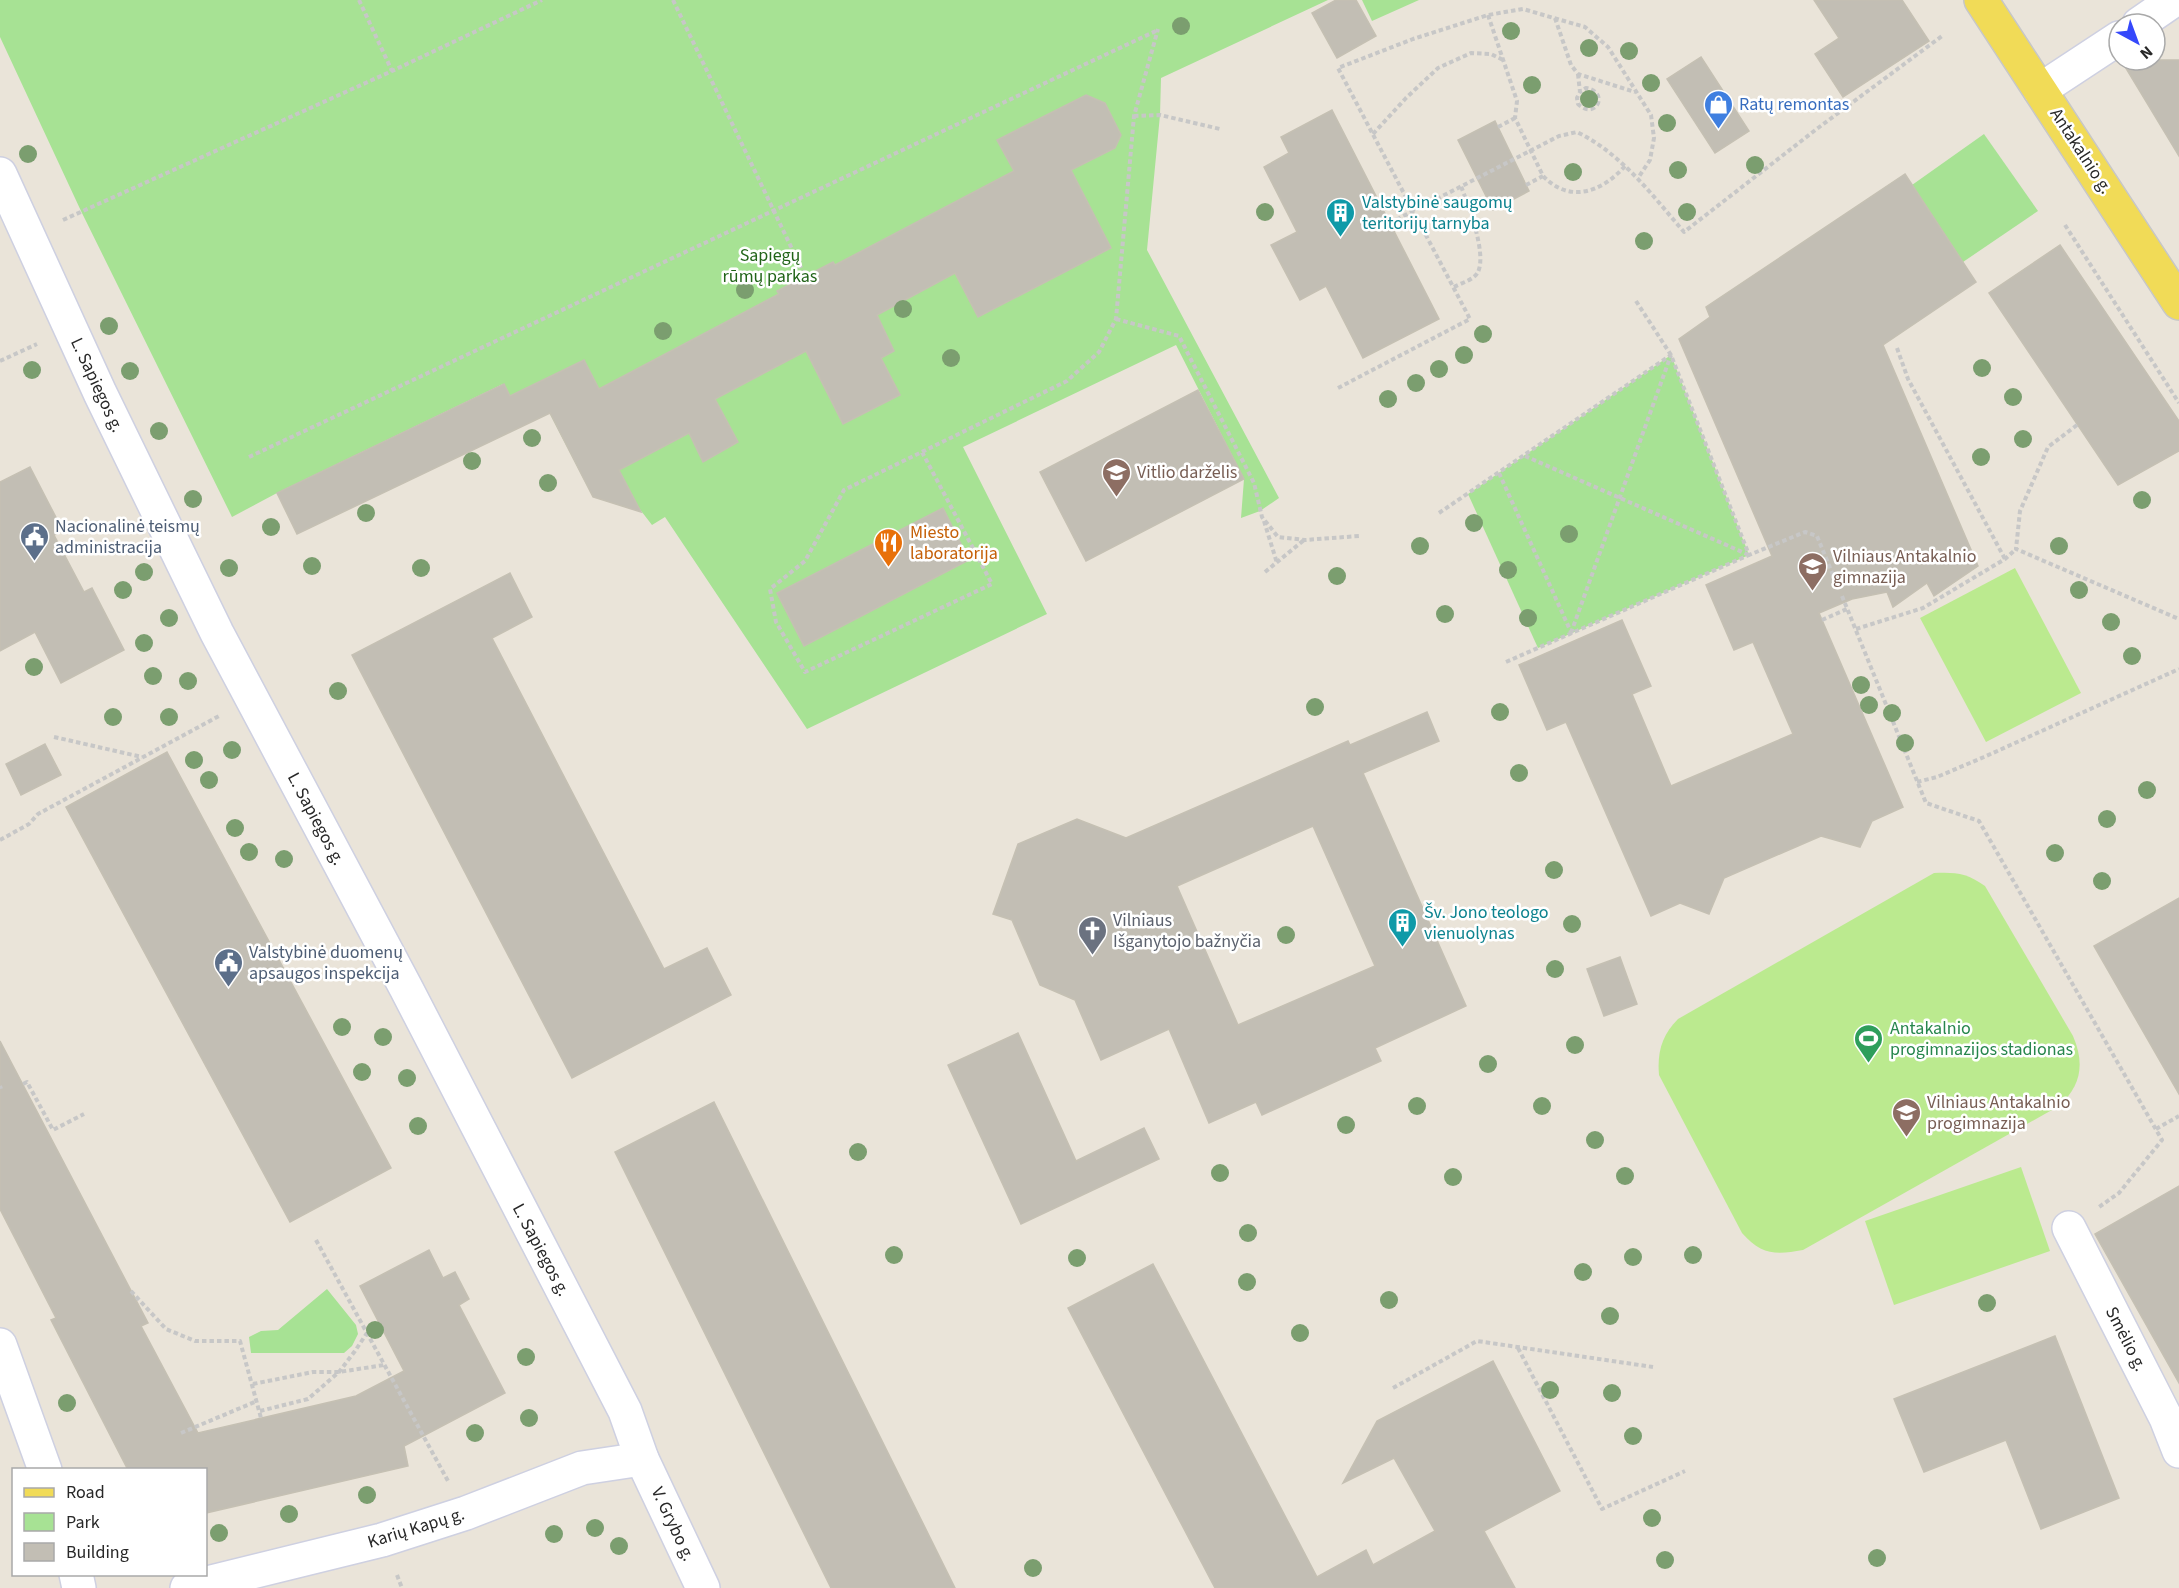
<svg xmlns="http://www.w3.org/2000/svg" width="2179" height="1588" font-family="'Source Sans 3',sans-serif">
  <style>
    .green { fill: #a7e294 }
    .pitch { fill: #bbea8f }
    .building { fill: #c2beb4; stroke: #c5c0b3; stroke-width: 1.5; fill-rule: evenodd }
    .lines { fill: none; stroke-linecap: round; stroke-linejoin: round }
    .street-casing { stroke: #ced0e1; stroke-width: 36 }
    .primary-casing { stroke: #c7c7c7; stroke-width: 36 }
    .path { stroke: #c7c7c7; stroke-width: 4; stroke-dasharray: 4.5 3; stroke-linecap: butt }
    .street { stroke: #fff; stroke-width: 33 }
    .primary { stroke: #f1db57; stroke-width: 33 }
    .tree { fill: #7b9e6f }
    .labels { text-anchor: middle; dominant-baseline: central; stroke-width: 5; stroke-linejoin: round; paint-order: stroke }
    .shop-label { font-size: 18px; fill: #366cbe; stroke: #fff; text-anchor: start }
    .street-label { font-size: 18px; fill: #282828; stroke: #fff }
    .culture-label { font-size: 18px; fill: #0d838f; stroke: #fff; text-anchor: start }
    .park-label { font-size: 18px; fill: #216418; stroke: #fff }
    .education-label { font-size: 18px; fill: #785e54; stroke: #fff; text-anchor: start }
    .service-label { font-size: 18px; fill: #4e5e75; stroke: #fff; text-anchor: start }
    .food-label { font-size: 18px; fill: #c56008; stroke: #fff; text-anchor: start }
    .worship-label { font-size: 18px; fill: #5b616d; stroke: #fff; text-anchor: start }
    .leisure-label { font-size: 18px; fill: #27864d; stroke: #fff; text-anchor: start }
  </style>
  <rect width="100%" height="100%" fill="#eae4d9"/>
  <g class="green">
    <polygon points="0,0 1328,0 1161,78 1160,115 1147,250 1279,498 1260,511 1241,518 1244,479 1176,345 963,447 1047,614 807,729 665,517 652,525 628,494 593,497 549,412 524,425 503,384 277,493 232,517 81,211 0,37"/>
    <polygon points="1362,0 1419,0 1372,21"/>
    <polygon points="1984,134 2038,211 1963,262 1912,185"/>
    <polygon points="1671,355 1749,555 1538,648 1468,494"/>
    <polygon points="327,1289 356,1325 358,1334 352,1346 344,1353 251,1353 249,1337 261,1331 278,1330"/>
  </g>
  <g class="pitch">
    <polygon points="2015,568 2081,693 1986,742 1920,618"/>
    <path d="M1934 873C1955 872 1967 873 1985 886L2073 1036C2085 1064 2081 1086 2059 1106L1803 1250C1776 1255 1761 1255 1742 1233L1659 1075C1657 1052 1662 1035 1678 1019Z"/>
    <polygon points="2021,1167 2050,1251 1894,1305 1865,1221"/>
  </g>
  <g class="building">
    <polygon points="1336,0 1356,0 1376,36 1337,58 1312,13"/>
    <polygon points="1814,0 1902,0 1929,41 1843,97 1815,54 1839,38"/>
    <polygon points="1701,57 1749,131 1715,153 1667,79"/>
    <polygon points="2121,60 2179,60 2179,156"/>
    <polygon points="1086,95 1105,103 1121,135 1115,148 1071,170 1111,248 978,317 955,273 877,315 894,351 881,358 900,395 843,424 806,351 715,399 738,442 703,462 689,433 619,470 641,512 593,497 550,413 297,534 277,493 504,384 510,396 584,360 599,389 779,294 777,291 833,262 835,265 1014,171 997,140"/>
    <polygon points="1332,110 1439,319 1363,358 1326,286 1300,300 1271,245 1297,232 1264,167 1289,153 1281,137"/>
    <polygon points="1495,121 1529,191 1493,210 1458,140"/>
    <polygon points="1905,174 1976,282 1883,345 1978,566 1934,596 1927,583 1893,607 1887,592 1852,599 1819,613 1903,807 1872,821 1860,847 1821,836 1724,878 1709,914 1680,903 1651,916 1566,722 1547,730 1519,665 1622,620 1651,686 1632,694 1671,786 1793,734 1753,642 1734,650 1706,585 1772,556 1679,339 1710,317 1706,307"/>
    <polygon points="2060,245 2179,421 2179,451 2118,485 1989,293"/>
    <polygon points="1198,390 1244,479 1086,561 1040,472"/>
    <polygon points="30,467 63,531 54,535 84,592 92,588 124,650 61,683 35,632 0,651 0,482"/>
    <polygon points="943,508 969,560 804,646 777,593"/>
    <polygon points="510,573 532,617 492,638 664,969 707,948 731,995 572,1078 352,655"/>
    <path d="M1427 712 1439 741 1363 773 1466 1006 1375 1048 1381 1061 1262 1115 1256 1102 1209 1123 1169 1029 1101 1060 1075 1000 1040 985 1012 920 993 914 1018 844 1077 819 1126 838 1348 741 1350 745ZM1313 826 1375 966 1238 1025 1177 886Z"/>
    <polygon points="45,744 61,775 21,795 6,764"/>
    <polygon points="167,752 391,1168 290,1222 66,807"/>
    <polygon points="2179,898 2179,1094 2094,946"/>
    <polygon points="1620,957 1637,1004 1604,1016 1587,969"/>
    <polygon points="1018,1033 1076,1161 1144,1128 1159,1159 1021,1224 948,1065"/>
    <polygon points="0,1041 148,1323 141,1326 198,1433 356,1396 404,1371 360,1286 429,1250 443,1278 455,1272 469,1299 459,1305 505,1393 404,1446 408,1466 206,1513 206,1470 128,1470 51,1320 56,1318 0,1209"/>
    <polygon points="714,1102 955,1588 831,1588 615,1152"/>
    <polygon points="2179,1186 2179,1383 2095,1234"/>
    <polygon points="1153,1264 1317,1577 1366,1550 1373,1565 1435,1531 1394,1458 1343,1483 1377,1421 1493,1361 1560,1491 1484,1531 1515,1588 1215,1588 1068,1308"/>
    <polygon points="2055,1336 2119,1498 2041,1529 2006,1440 1924,1472 1894,1399"/>
  </g>
  <g class="lines">
    <defs>
      <g id="street">
        <polyline points="2139,24 2174,0"/>
        <polyline points="2040,90 2119,38"/>
        <polyline points="0,174 100,393 217,633 406,988 625,1411 642,1459 703,1588"/>
        <polyline points="2069,1228 2166,1418 2179,1451"/>
        <polyline points="0,1345 45,1470"/>
        <polyline points="76,1574 79,1588"/>
        <polyline points="187,1588 382,1540 466,1513 582,1468 642,1459"/>
      </g>
      <polyline id="primary" points="1981,0 2179,303"/>
    </defs>
    <use href="#street" class="street-casing"/>
    <use href="#primary" class="primary-casing"/>
    <g class="path">
      <polyline points="359,0 392,71"/>
      <polyline points="673,0 805,276"/>
      <path d="M1488 15 1517 101 1515 118 1543 176C1570 204 1602 192 1625 166"/>
      <polyline points="1555,18 1571,65 1578,74 1635,92"/>
      <path d="M1578 74 1580 92 1577 98 1578 104C1596 121 1610 92 1586 88L1580 92"/>
      <polyline points="1134,116 1160,115 1220,129"/>
      <polyline points="1498,127 1515,118"/>
      <polyline points="1373,134 1406,98 1438,68 1471,53 1491,54 1503,60"/>
      <polyline points="1526,185 1543,176"/>
      <polyline points="63,220 392,71 542,0"/>
      <path d="M1390 223 1559 136 1577 132C1622 154 1652 195 1684 232L1818 128 1942 36"/>
      <polyline points="2065,225 2179,403"/>
      <path d="M1454 287C1461 283 1474 280 1478 272 1487 253 1468 205 1461 186"/>
      <polyline points="1636,301 1671,355 1749,555 1805,532 1817,536 1835,580"/>
      <polyline points="1116,319 1179,336 1254,483 1262,517 1278,537 1305,540 1359,536"/>
      <polyline points="1897,348 1908,379 2005,559"/>
      <polyline points="0,361 37,344"/>
      <polyline points="1338,388 1470,319 1338,68 1413,39 1488,15 1523,9 1585,27 1608,47 1651,115 1654,138 1650,160 1638,178"/>
      <polyline points="2077,425 2048,447 2020,511 2016,549 2179,619"/>
      <polyline points="922,452 992,584 805,672 776,622 770,589 805,561 844,490 1067,381 1099,352 1116,319 1134,116 1158,29"/>
      <polyline points="1525,456 1749,555"/>
      <polyline points="249,457 1158,30"/>
      <polyline points="1499,473 1571,632"/>
      <polyline points="1439,513 1671,355"/>
      <polyline points="1264,521 1277,563"/>
      <polyline points="1265,572 1304,540"/>
      <polyline points="1842,596 1926,803 1979,821 2162,1140 2119,1193 2099,1207"/>
      <polyline points="1822,620 1847,609"/>
      <polyline points="1856,629 1923,608 2005,559 2016,549"/>
      <polyline points="1571,633 1671,355"/>
      <polyline points="1506,662 1749,555"/>
      <polyline points="54,737 142,757"/>
      <polyline points="1917,782 1937,777 1984,757 2179,669"/>
      <polyline points="0,840 29,824 38,814 219,716"/>
      <polyline points="23,1084 27,1082 53,1130 84,1114"/>
      <polyline points="0,1086 1,1089"/>
      <polyline points="2156,1129 2179,1116"/>
      <polyline points="316,1240 448,1481"/>
      <polyline points="131,1291 166,1329 195,1341 240,1341 261,1418"/>
      <polyline points="1518,1348 1602,1509 1685,1471"/>
      <polyline points="253,1384 313,1372 339,1372 384,1365"/>
      <polyline points="1393,1388 1477,1341 1653,1367"/>
      <polyline points="260,1411 308,1399 339,1372 355,1351 367,1333"/>
      <polyline points="181,1433 257,1401"/>
      <polyline points="397,1575 402,1588"/>
    </g>
    <use href="#street" class="street"/>
    <use href="#primary" class="primary"/>
  </g>
  <g class="tree">
    <circle cx="1181" cy="26" r="9"/>
    <circle cx="1511" cy="31" r="9"/>
    <circle cx="1589" cy="48" r="9"/>
    <circle cx="1629" cy="51" r="9"/>
    <circle cx="1651" cy="83" r="9"/>
    <circle cx="1532" cy="85" r="9"/>
    <circle cx="1589" cy="99" r="9"/>
    <circle cx="1667" cy="123" r="9"/>
    <circle cx="28" cy="154" r="9"/>
    <circle cx="1755" cy="165" r="9"/>
    <circle cx="1678" cy="170" r="9"/>
    <circle cx="1573" cy="172" r="9"/>
    <circle cx="1265" cy="212" r="9"/>
    <circle cx="1687" cy="212" r="9"/>
    <circle cx="1644" cy="241" r="9"/>
    <circle cx="745" cy="290" r="9"/>
    <circle cx="903" cy="309" r="9"/>
    <circle cx="109" cy="326" r="9"/>
    <circle cx="663" cy="331" r="9"/>
    <circle cx="1483" cy="334" r="9"/>
    <circle cx="1464" cy="355" r="9"/>
    <circle cx="951" cy="358" r="9"/>
    <circle cx="1982" cy="368" r="9"/>
    <circle cx="1439" cy="369" r="9"/>
    <circle cx="32" cy="370" r="9"/>
    <circle cx="130" cy="371" r="9"/>
    <circle cx="1416" cy="383" r="9"/>
    <circle cx="2013" cy="397" r="9"/>
    <circle cx="1388" cy="399" r="9"/>
    <circle cx="159" cy="431" r="9"/>
    <circle cx="532" cy="438" r="9"/>
    <circle cx="2023" cy="439" r="9"/>
    <circle cx="1981" cy="457" r="9"/>
    <circle cx="472" cy="461" r="9"/>
    <circle cx="548" cy="483" r="9"/>
    <circle cx="193" cy="499" r="9"/>
    <circle cx="2142" cy="500" r="9"/>
    <circle cx="366" cy="513" r="9"/>
    <circle cx="1474" cy="523" r="9"/>
    <circle cx="271" cy="527" r="9"/>
    <circle cx="1569" cy="534" r="9"/>
    <circle cx="1420" cy="546" r="9"/>
    <circle cx="2059" cy="546" r="9"/>
    <circle cx="312" cy="566" r="9"/>
    <circle cx="229" cy="568" r="9"/>
    <circle cx="421" cy="568" r="9"/>
    <circle cx="1508" cy="570" r="9"/>
    <circle cx="144" cy="572" r="9"/>
    <circle cx="1337" cy="576" r="9"/>
    <circle cx="123" cy="590" r="9"/>
    <circle cx="2079" cy="590" r="9"/>
    <circle cx="1445" cy="614" r="9"/>
    <circle cx="169" cy="618" r="9"/>
    <circle cx="1528" cy="618" r="9"/>
    <circle cx="2111" cy="622" r="9"/>
    <circle cx="144" cy="643" r="9"/>
    <circle cx="2132" cy="656" r="9"/>
    <circle cx="34" cy="667" r="9"/>
    <circle cx="153" cy="676" r="9"/>
    <circle cx="188" cy="681" r="9"/>
    <circle cx="1861" cy="685" r="9"/>
    <circle cx="338" cy="691" r="9"/>
    <circle cx="1869" cy="705" r="9"/>
    <circle cx="1315" cy="707" r="9"/>
    <circle cx="1500" cy="712" r="9"/>
    <circle cx="1892" cy="713" r="9"/>
    <circle cx="113" cy="717" r="9"/>
    <circle cx="169" cy="717" r="9"/>
    <circle cx="1905" cy="743" r="9"/>
    <circle cx="232" cy="750" r="9"/>
    <circle cx="194" cy="760" r="9"/>
    <circle cx="1519" cy="773" r="9"/>
    <circle cx="209" cy="780" r="9"/>
    <circle cx="2147" cy="790" r="9"/>
    <circle cx="2107" cy="819" r="9"/>
    <circle cx="235" cy="828" r="9"/>
    <circle cx="249" cy="852" r="9"/>
    <circle cx="2055" cy="853" r="9"/>
    <circle cx="284" cy="859" r="9"/>
    <circle cx="1554" cy="870" r="9"/>
    <circle cx="2102" cy="881" r="9"/>
    <circle cx="1572" cy="924" r="9"/>
    <circle cx="1286" cy="935" r="9"/>
    <circle cx="1555" cy="969" r="9"/>
    <circle cx="342" cy="1027" r="9"/>
    <circle cx="383" cy="1037" r="9"/>
    <circle cx="1575" cy="1045" r="9"/>
    <circle cx="1488" cy="1064" r="9"/>
    <circle cx="362" cy="1072" r="9"/>
    <circle cx="407" cy="1078" r="9"/>
    <circle cx="1417" cy="1106" r="9"/>
    <circle cx="1542" cy="1106" r="9"/>
    <circle cx="1346" cy="1125" r="9"/>
    <circle cx="418" cy="1126" r="9"/>
    <circle cx="1595" cy="1140" r="9"/>
    <circle cx="858" cy="1152" r="9"/>
    <circle cx="1220" cy="1173" r="9"/>
    <circle cx="1625" cy="1176" r="9"/>
    <circle cx="1453" cy="1177" r="9"/>
    <circle cx="1248" cy="1233" r="9"/>
    <circle cx="894" cy="1255" r="9"/>
    <circle cx="1693" cy="1255" r="9"/>
    <circle cx="1633" cy="1257" r="9"/>
    <circle cx="1077" cy="1258" r="9"/>
    <circle cx="1583" cy="1272" r="9"/>
    <circle cx="1247" cy="1282" r="9"/>
    <circle cx="1389" cy="1300" r="9"/>
    <circle cx="1987" cy="1303" r="9"/>
    <circle cx="1610" cy="1316" r="9"/>
    <circle cx="375" cy="1330" r="9"/>
    <circle cx="1300" cy="1333" r="9"/>
    <circle cx="526" cy="1357" r="9"/>
    <circle cx="1550" cy="1390" r="9"/>
    <circle cx="1612" cy="1393" r="9"/>
    <circle cx="67" cy="1403" r="9"/>
    <circle cx="529" cy="1418" r="9"/>
    <circle cx="475" cy="1433" r="9"/>
    <circle cx="1633" cy="1436" r="9"/>
    <circle cx="367" cy="1495" r="9"/>
    <circle cx="289" cy="1514" r="9"/>
    <circle cx="1652" cy="1518" r="9"/>
    <circle cx="595" cy="1528" r="9"/>
    <circle cx="219" cy="1533" r="9"/>
    <circle cx="554" cy="1534" r="9"/>
    <circle cx="619" cy="1546" r="9"/>
    <circle cx="1877" cy="1558" r="9"/>
    <circle cx="1665" cy="1560" r="9"/>
    <circle cx="1033" cy="1568" r="9"/>
  </g>
  <defs>
    <symbol id="shop-pin" viewBox="-11 -11 22 30"><path d="M0 17L-7.5 6A9.5 9.5 0 1 1 7.5 6Z" fill="#3f7fe0" stroke="#fff"/><path d="M-5-2.5h2.3a2.7 3.5 0 0 1 5.4 0H5L5.5 6h-11ZM-1.5-2.5h3a1.5 2.3 0 0 0-3 0Z" fill="#fff"/></symbol>
    <symbol id="building-pin" viewBox="-11 -11 22 30"><path d="M0 17L-7.5 6A9.5 9.5 0 1 1 7.5 6Z" fill="#0f9aa8" stroke="#fff"/><path d="M-4-6H4V6H1V3H-1V6H-4ZM-2.5-4.3h1.7v1.8h-1.7ZM.8-4.3h1.7v1.8H.8ZM-2.5-1h1.7V.8h-1.7ZM.8-1h1.7V.8H.8Z" fill="#fff"/></symbol>
    <symbol id="school-pin" viewBox="-11 -11 22 30"><path d="M0 17L-7.5 6A9.5 9.5 0 1 1 7.5 6Z" fill="#8d6e63" stroke="#fff"/><path d="M0-5L7-2L0 1L-7-2ZM-4 1L0 2.5L4 1V4Q0 6-4 4Z" fill="#fff"/></symbol>
    <symbol id="civic-pin" viewBox="-11 -11 22 30"><path d="M0 17L-7.5 6A9.5 9.5 0 1 1 7.5 6Z" fill="#5c6f8a" stroke="#fff"/><path d="M-.6-6.5H3V-4.5H.6V-3L4-1V1h2V6H-6V1h2V-1L-.6-3ZM-1.2 2.5V6h2.4V2.5Z" fill="#fff"/></symbol>
    <symbol id="restaurant-pin" viewBox="-11 -11 22 30"><path d="M0 17L-7.5 6A9.5 9.5 0 1 1 7.5 6Z" fill="#e8710a" stroke="#fff"/><path d="M-5-6h1v4h1v-4h1v4h1v-4h1v5L-1.5 .5V6h-2V.5L-5-1ZM5-6V6H3V1.5H1.5Q1.5-4 5-6Z" fill="#fff"/></symbol>
    <symbol id="church-pin" viewBox="-11 -11 22 30"><path d="M0 17L-7.5 6A9.5 9.5 0 1 1 7.5 6Z" fill="#6b7280" stroke="#fff"/><path d="M-1.2-6h2.4v3.5h3.3v2.4h-3.3V6h-2.4V-.1h-3.3v-2.4h3.3Z" fill="#fff"/></symbol>
    <symbol id="stadium-pin" viewBox="-11 -11 22 30"><path d="M0 17L-7.5 6A9.5 9.5 0 1 1 7.5 6Z" fill="#2e9e5b" stroke="#fff"/><path d="M0-5a6.5 5 0 1 0 0 10a6.5 5 0 1 0 0-10ZM-3.5-1.8h7v3.6h-7Z" fill="#fff"/></symbol>
  </defs>
  <g fill-rule="evenodd">
    <use href="#shop-pin" x="1702" y="88" width="33" height="45"/>
    <use href="#building-pin" x="1324" y="196" width="33" height="45"/>
    <use href="#school-pin" x="1100" y="456" width="33" height="45"/>
    <use href="#civic-pin" x="18" y="520" width="33" height="45"/>
    <use href="#restaurant-pin" x="872" y="526" width="33" height="45"/>
    <use href="#school-pin" x="1796" y="550" width="33" height="45"/>
    <use href="#building-pin" x="1386" y="906" width="33" height="45"/>
    <use href="#church-pin" x="1076" y="914" width="33" height="45"/>
    <use href="#civic-pin" x="212" y="946" width="33" height="45"/>
    <use href="#stadium-pin" x="1852" y="1022" width="33" height="45"/>
    <use href="#school-pin" x="1890" y="1096" width="33" height="45"/>
  </g>
  <g class="labels">
    <g class="shop-label">
      <text x="1739" y="104">Ratų remontas</text>
    </g>
    <g class="street-label">
      <text transform="translate(2081 151) rotate(57)">Antakalnio g.</text>
      <text transform="translate(97 385) rotate(65)">L. Sapiegos g.</text>
      <text transform="translate(316 819) rotate(62)">L. Sapiegos g.</text>
      <text transform="translate(541 1250) rotate(62)">L. Sapiegos g.</text>
      <text transform="translate(2126 1339) rotate(63)">Smėlio g.</text>
      <text transform="translate(673 1524) rotate(65)">V. Grybo g.</text>
      <text transform="translate(416 1528) rotate(-17)">Karių Kapų g.</text>
    </g>
    <g class="culture-label">
      <text x="1362" y="202">Valstybinė saugomų<tspan x="1362" dy="21">teritorijų tarnyba</tspan></text>
      <text x="1424" y="912">Šv. Jono teologo<tspan x="1424" dy="21">vienuolynas</tspan></text>
    </g>
    <g class="park-label">
      <text x="770" y="255">Sapiegų<tspan x="770" dy="21">rūmų parkas</tspan></text>
    </g>
    <g class="education-label">
      <text x="1137" y="472">Vitlio darželis</text>
      <text x="1833" y="556">Vilniaus Antakalnio<tspan x="1833" dy="21">gimnazija</tspan></text>
      <text x="1927" y="1102">Vilniaus Antakalnio<tspan x="1927" dy="21">progimnazija</tspan></text>
    </g>
    <g class="service-label">
      <text x="55" y="526">Nacionalinė teismų<tspan x="55" dy="21">administracija</tspan></text>
      <text x="249" y="952">Valstybinė duomenų<tspan x="249" dy="21">apsaugos inspekcija</tspan></text>
    </g>
    <g class="food-label">
      <text x="910" y="532">Miesto<tspan x="910" dy="21">laboratorija</tspan></text>
    </g>
    <g class="worship-label">
      <text x="1113" y="920">Vilniaus<tspan x="1113" dy="21">Išganytojo bažnyčia</tspan></text>
    </g>
    <g class="leisure-label">
      <text x="1890" y="1028">Antakalnio<tspan x="1890" dy="21">progimnazijos stadionas</tspan></text>
    </g>
  </g>
  <rect x="12" y="1468" width="195" height="108" fill="#ffffff" stroke="#a9a9a9" stroke-width="1.5"/>
  <rect x="24" y="1488" width="30" height="9" fill="#f1db57" stroke="#a9a9a9" stroke-width="1.5"/>
  <text x="66" y="1498" font-size="18" fill="#282828">Road</text>
  <rect x="24" y="1513" width="30" height="18" fill="#a7e294" stroke="#a9a9a9" stroke-width="1.5"/>
  <text x="66" y="1528" font-size="18" fill="#282828">Park</text>
  <rect x="24" y="1543" width="30" height="18" fill="#c2beb4" stroke="#a9a9a9" stroke-width="1.5"/>
  <text x="66" y="1558" font-size="18" fill="#282828">Building</text>
  <g transform="translate(2137 42) rotate(139)"><circle r="28" fill="#ffffff" stroke="#a9a9a9" stroke-width="1.5"/>
  <path d="M0-4.5L10 22L0 15L-10 22Z" fill="#3548fb"/>
  <text y="-9" font-size="16" font-weight="bold" text-anchor="middle" fill="#282828">N</text>
  </g>
</svg>
